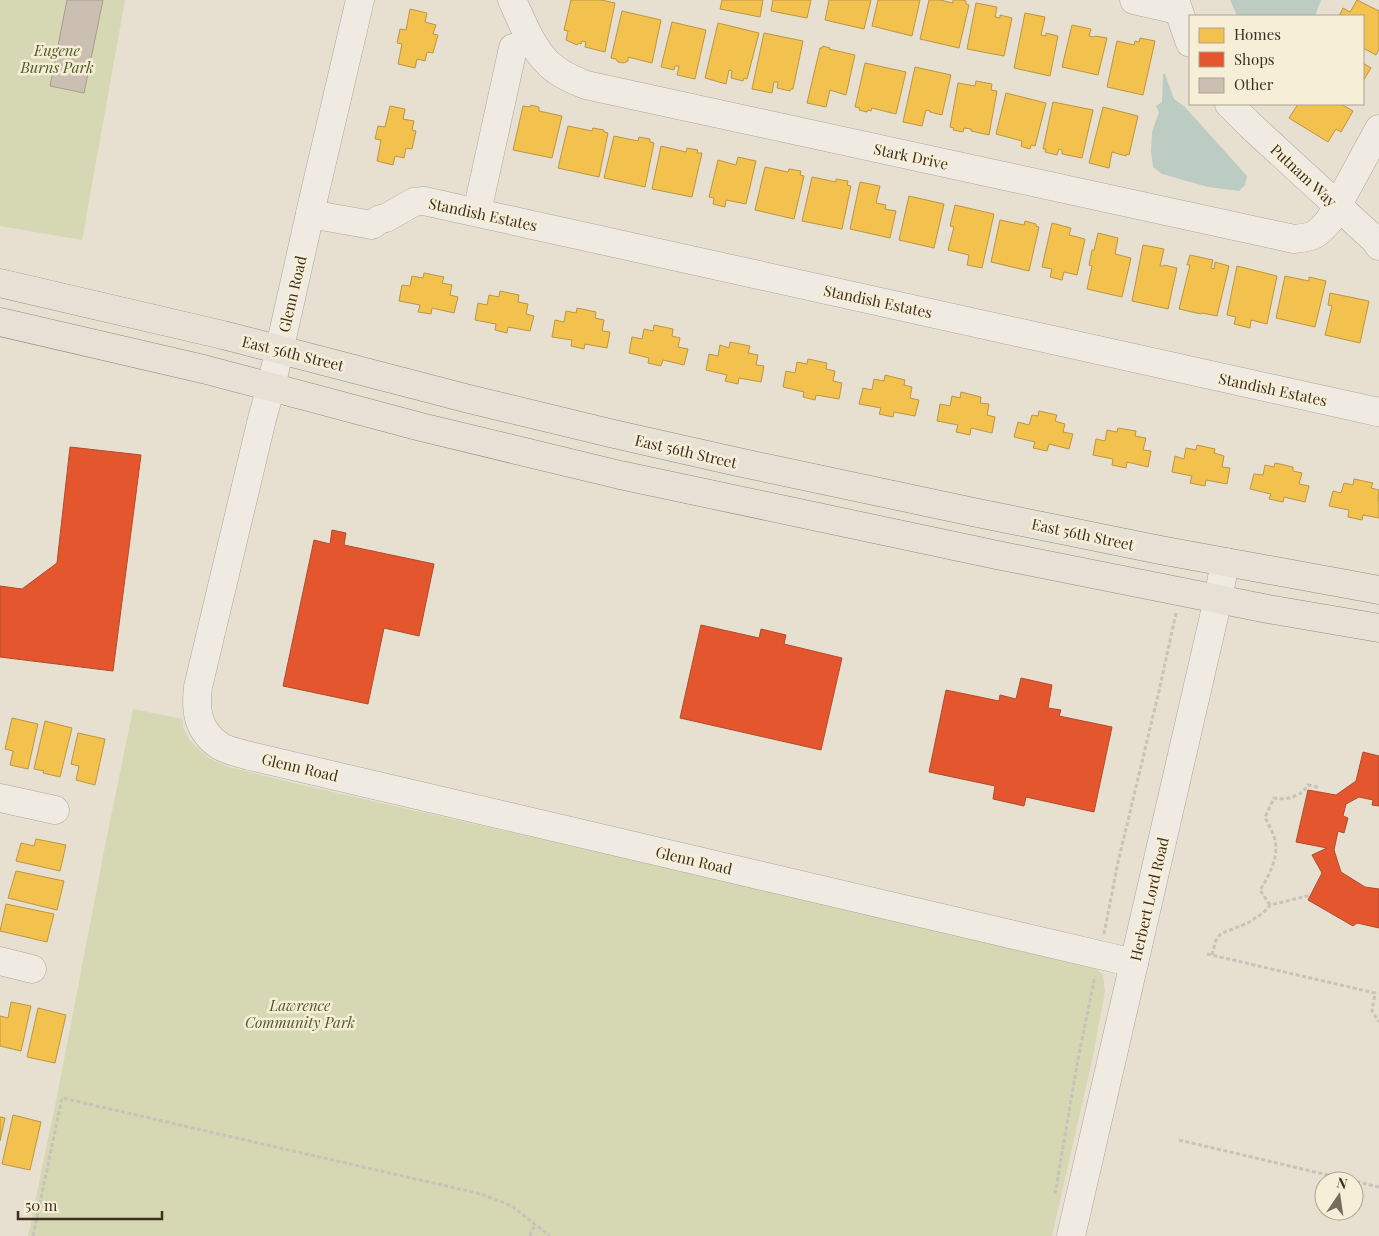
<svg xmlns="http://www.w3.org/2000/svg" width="1379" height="1236" font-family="'Playfair Display',serif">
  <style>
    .green { fill: #d6d7b3 }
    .water { fill: #bcccc2 }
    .homes { fill: #f2c14e; stroke: #bc9540 }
    .shops { fill: #e4572e; stroke: #b24b2a }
    .building { fill: #cbbfb2; stroke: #a89c90 }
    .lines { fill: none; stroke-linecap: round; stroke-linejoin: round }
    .minor-casing { stroke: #ada599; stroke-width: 29 }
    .major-casing { stroke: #928b80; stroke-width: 29 }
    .path { stroke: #c8c2b9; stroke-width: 3; stroke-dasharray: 4 2.5; stroke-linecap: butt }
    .minor { stroke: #efebe3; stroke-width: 28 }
    .major { stroke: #e6e1d4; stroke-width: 28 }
    .labels { text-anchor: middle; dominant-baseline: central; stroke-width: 5; stroke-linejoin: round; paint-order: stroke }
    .park-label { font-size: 15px; font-style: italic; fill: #4d5a26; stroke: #f7eed8 }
    .street-label { font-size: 15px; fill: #3d2e20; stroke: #f7eed8 }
  </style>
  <rect width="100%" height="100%" fill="#e7e0d1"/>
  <g class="green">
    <polygon points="0,0 125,0 82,240 0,226"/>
    <polygon points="133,709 183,719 183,727 190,741 209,758 225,766 302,785 668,868 1083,964 1096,969 1103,975 1105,991 1093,1056 1052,1236 28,1236 58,1091 106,841"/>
  </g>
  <g class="water">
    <polygon points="1230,0 1321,0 1315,16 1237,16"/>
    <polygon points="1163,74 1165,74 1174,99 1185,107 1247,176 1245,185 1239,191 1208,187 1162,174 1153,167 1151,151 1152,132 1159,112 1156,106 1162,102"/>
  </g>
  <g class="homes">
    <polygon points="571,0 601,0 615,3 605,52 585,47 586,42 582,41 581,44 579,43 577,45 566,40 568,31 564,30"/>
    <polygon points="722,0 763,0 760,17 720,9"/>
    <polygon points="773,0 811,0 807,18 771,11"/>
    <polygon points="829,0 871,0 864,29 825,20"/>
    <polygon points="878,0 920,0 912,36 872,26"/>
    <polygon points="929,0 940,0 953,3 953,0 962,0 966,1 966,4 969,5 959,48 920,39"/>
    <polygon points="1357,0 1379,11 1379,49 1376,55 1363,48 1363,16 1339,16 1343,8 1350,12"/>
    <polygon points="976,3 997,7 995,17 1000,18 1000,15 1012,18 1004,56 967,49"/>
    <polygon points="410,9 427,13 425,22 436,25 433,34 438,35 433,53 427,52 425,61 417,59 415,68 398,64 402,44 397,43 400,29 406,30"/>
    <polygon points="622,11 661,20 652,63 628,57 628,61 624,63 618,62 616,59 611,58"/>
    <polygon points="1025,13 1045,17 1041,35 1046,36 1046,33 1058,36 1050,76 1014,68"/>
    <polygon points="672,22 706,30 695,79 677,75 679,66 675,66 674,70 661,67"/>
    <polygon points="718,23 759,33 747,79 744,78 743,81 731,78 732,71 729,70 726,84 705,78"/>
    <polygon points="1072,25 1091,29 1089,36 1094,37 1095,36 1107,38 1098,75 1062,67"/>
    <polygon points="764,33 803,41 793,89 791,89 790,91 777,88 778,82 774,82 772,93 752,89"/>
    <polygon points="1140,38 1155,41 1143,95 1107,87 1117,41 1134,45 1135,41 1139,42"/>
    <polygon points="823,46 830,48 829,49 855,55 846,95 830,90 826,107 807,103 820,48 822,48"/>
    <polygon points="865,63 906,72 896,114 872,108 871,111 868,110 867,112 859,110 860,108 855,107"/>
    <polygon points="1363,63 1371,68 1363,81"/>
    <polygon points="915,67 951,75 942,115 930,112 930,111 926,110 922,126 903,122"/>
    <polygon points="976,81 992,84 991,90 997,91 989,135 971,131 971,129 964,128 963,132 953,130 954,128 950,127 958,83 975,86"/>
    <polygon points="1006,93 1046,103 1035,146 1031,145 1030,149 1023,147 1021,146 1022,141 996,134"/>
    <polygon points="1053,102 1093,110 1082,158 1062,154 1062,150 1059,149 1057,155 1045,152 1046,149 1043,149"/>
    <polygon points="1298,104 1341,104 1353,111 1341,132 1336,129 1328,142 1289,118"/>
    <polygon points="531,105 539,107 539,111 562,116 552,158 513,150 523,106 530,107"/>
    <polygon points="390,106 405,109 403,119 414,121 412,130 416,131 412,149 406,148 404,158 395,156 393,165 377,161 381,140 375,139 378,126 385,127"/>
    <polygon points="1103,107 1138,116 1129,155 1127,154 1126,156 1112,152 1109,168 1089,163"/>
    <polygon points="568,126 592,131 593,128 604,130 604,132 608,133 599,177 558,168"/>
    <polygon points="614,136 638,141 639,137 650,139 650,142 654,143 645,187 604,178"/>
    <polygon points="661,146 686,152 687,148 698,150 697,153 702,153 692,197 652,189"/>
    <polygon points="738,157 756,161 746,204 726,200 725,207 713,204 714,198 709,197 718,160 736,165"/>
    <polygon points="765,167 788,172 789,169 801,171 800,175 804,176 794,219 755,210"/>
    <polygon points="812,177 836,182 836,179 848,181 847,185 851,186 842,229 802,221"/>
    <polygon points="860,182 880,186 876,203 886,205 885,209 896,211 890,238 850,229"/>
    <polygon points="909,196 944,204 934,248 899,240"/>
    <polygon points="955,205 994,214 982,268 967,265 969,255 948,250 954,227 950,226"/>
    <polygon points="1000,220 1024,225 1025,221 1036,224 1036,226 1039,227 1029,271 991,262"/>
    <polygon points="1052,223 1071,228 1069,235 1085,239 1077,275 1064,272 1062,280 1050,277 1052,269 1042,267"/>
    <polygon points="1098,233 1118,238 1115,254 1131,258 1122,297 1087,289 1092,266 1089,265 1092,250 1094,250"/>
    <polygon points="1143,245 1164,249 1160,266 1164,266 1164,265 1177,268 1168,309 1132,301"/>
    <polygon points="1190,255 1213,260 1211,268 1214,269 1215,262 1229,266 1217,316 1202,313 1201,314 1179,309 1190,265 1187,265"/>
    <polygon points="1237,266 1277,276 1267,324 1251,320 1250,328 1234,324 1236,317 1227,315"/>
    <polygon points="424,273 444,277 442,283 452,285 450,295 458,297 454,313 432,308 431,314 418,312 420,305 399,301 402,285 410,286 412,276 423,278"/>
    <polygon points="1285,276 1309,281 1309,277 1326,281 1315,327 1276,318"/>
    <polygon points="500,291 519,295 518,302 528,304 526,314 534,316 530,331 508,327 507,333 495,330 496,324 475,320 478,303 487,305 489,295 499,297"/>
    <polygon points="1330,293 1369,301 1360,343 1325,335 1332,306 1328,305"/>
    <polygon points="577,308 596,312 595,318 604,320 602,331 610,332 607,348 585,344 584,349 571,346 572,340 552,337 555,320 564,322 566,311 576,313"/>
    <polygon points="654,325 673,329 672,336 680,338 678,347 688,349 684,365 663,360 661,366 648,363 649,358 629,353 632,337 642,339 644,329 653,331"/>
    <polygon points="730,342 750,346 748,353 758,355 756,365 764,366 761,382 739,378 738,384 725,381 727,375 706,370 709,354 718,356 720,345 729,348"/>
    <polygon points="808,359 827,363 826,369 835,371 833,381 842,383 839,399 816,395 815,400 803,397 804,392 783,387 786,371 795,373 797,362 807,364"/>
    <polygon points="885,375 905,380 904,385 912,387 910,398 919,400 915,416 894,412 893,417 879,414 881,408 859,404 863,388 872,390 874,379 884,381"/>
    <polygon points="961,392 981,397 980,403 989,404 987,415 995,417 992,433 971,428 970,435 956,432 958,425 937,421 940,404 950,406 952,396 960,398"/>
    <polygon points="1039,411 1057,415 1055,421 1065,424 1063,432 1073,434 1069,449 1049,444 1047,451 1033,448 1035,442 1014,437 1018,422 1029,425 1032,415 1038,416"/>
    <polygon points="1118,428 1136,431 1135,436 1146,438 1143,450 1151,451 1148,467 1127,462 1126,468 1112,465 1113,459 1093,455 1096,439 1105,441 1107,430 1117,432"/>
    <polygon points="1197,445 1215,449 1214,453 1224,456 1222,467 1230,468 1227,484 1206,480 1205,486 1190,483 1192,476 1172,472 1175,456 1184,459 1186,448 1196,450"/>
    <polygon points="1275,463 1293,467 1293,471 1302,473 1299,484 1309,486 1305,502 1284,497 1283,502 1269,499 1271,494 1250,489 1254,474 1263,475 1265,465 1274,467"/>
    <polygon points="1354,479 1373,483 1371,488 1379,490 1378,501 1379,501 1379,518 1363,515 1362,520 1348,517 1349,510 1329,506 1333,491 1341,493 1344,483 1353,485"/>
    <polygon points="12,718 38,724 28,769 10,765 13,751 5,749"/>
    <polygon points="45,721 72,728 60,777 43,773 44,771 34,769"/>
    <polygon points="78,733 105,739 95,785 76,780 79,766 71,764"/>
    <polygon points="36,839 66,845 60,871 16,861 21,843 34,846"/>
    <polygon points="16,871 64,881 57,910 8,898"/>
    <polygon points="6,904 54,914 47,942 0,931"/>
    <polygon points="11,1002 31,1006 21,1051 0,1046 0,1016 8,1018"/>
    <polygon points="38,1008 66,1015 55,1063 27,1057"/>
    <polygon points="13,1115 41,1122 30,1170 2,1164"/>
    <polygon points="0,1117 5,1118 0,1141"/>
  </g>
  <g class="shops">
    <polygon points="70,447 141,455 113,671 0,657 0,586 22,589 57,563"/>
    <polygon points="332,530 346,533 344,545 434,564 419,636 384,628 368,704 283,686 314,540 330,544"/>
    <polygon points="701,625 759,638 761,629 786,635 784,644 842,658 821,750 680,718"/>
    <polygon points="1021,678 1052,685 1048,708 1061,710 1059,716 1112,727 1094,812 1026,797 1024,806 993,799 995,786 929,772 946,690 999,701 1000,695 1016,699"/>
    <polygon points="1363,752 1379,756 1379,806 1372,805 1373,800 1359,797 1346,804 1343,816 1348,818 1344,833 1338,831 1334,850 1341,872 1365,887 1379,889 1379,928 1357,923 1353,926 1308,900 1322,873 1312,855 1327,848 1296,842 1308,790 1336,795 1356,781"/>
  </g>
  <polygon class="building" points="67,0 103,0 84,93 50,86"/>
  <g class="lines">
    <defs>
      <g id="minor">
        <path d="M360 0 314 196 271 387 262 419 198 687C195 712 198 731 220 746 228 751 240 753 250 756L1134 963"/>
        <path d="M512 0C522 21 531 47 549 64 559 74 573 80 586 85L1294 239C1313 237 1316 236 1329 221L1379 129"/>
        <polyline points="1134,0 1178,10"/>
        <polyline points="1175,0 1190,43"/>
        <polyline points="1229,104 1250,125 1376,241 1379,246"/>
        <polyline points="477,212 513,48"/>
        <polyline points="310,214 372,225 380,219 386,218 414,202 424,201 1360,408 1377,412 1379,411"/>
        <polyline points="0,798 55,810"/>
        <polyline points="0,961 32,969"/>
        <polyline points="1071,1236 1218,599 1225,562"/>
      </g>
      <g id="major">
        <polyline points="0,283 223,335 469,399 614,434 738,462 973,512 1160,550 1379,590"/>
        <polyline points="0,322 203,369 421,427 620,475 997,555 1268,609 1379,628"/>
      </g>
    </defs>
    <use href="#minor" class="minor-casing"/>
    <use href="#major" class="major-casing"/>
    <g class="path">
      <path d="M1270 905 1260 890C1269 875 1279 858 1275 840 1273 832 1268 824 1265 817L1274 798C1286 801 1302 796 1308 785L1317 787 1316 791"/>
      <polyline points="1104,934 1118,862 1159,691 1176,613"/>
      <polyline points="1207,954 1375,993 1372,1011 1379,1022"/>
      <polyline points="1212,955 1216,940 1218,937 1222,933 1248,923 1263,913 1270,905 1311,895"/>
      <polyline points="1179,1140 1379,1187"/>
      <polyline points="1055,1194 1078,1059 1095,976"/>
      <polyline points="33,1236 62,1098 481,1194 512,1206 550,1236"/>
      <polyline points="530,1236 535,1224"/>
    </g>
    <use href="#minor" class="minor"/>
    <use href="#major" class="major"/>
  </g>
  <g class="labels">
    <g class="park-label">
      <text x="57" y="50">Eugene<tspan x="57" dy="17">Burns Park</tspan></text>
      <text x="300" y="1005">Lawrence<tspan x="300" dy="17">Community Park</tspan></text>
    </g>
    <g class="street-label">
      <text transform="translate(911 156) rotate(12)">Stark Drive</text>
      <text transform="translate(1304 175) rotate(43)">Putnam Way</text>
      <text transform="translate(483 214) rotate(12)">Standish Estates</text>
      <text transform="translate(292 294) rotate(-77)">Glenn Road</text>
      <text transform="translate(878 301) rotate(12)">Standish Estates</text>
      <text transform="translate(293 353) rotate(14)">East 56th Street</text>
      <text transform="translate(1273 389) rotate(12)">Standish Estates</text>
      <text transform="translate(686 451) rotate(13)">East 56th Street</text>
      <text transform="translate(1083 534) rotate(12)">East 56th Street</text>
      <text transform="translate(300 767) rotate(13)">Glenn Road</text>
      <text transform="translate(694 860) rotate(13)">Glenn Road</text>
      <text transform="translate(1149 899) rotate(-77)">Herbert Lord Road</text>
    </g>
  </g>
  <rect x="1189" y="15" width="175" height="90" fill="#f7eed8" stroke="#ada18e"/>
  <rect x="1199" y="28" width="25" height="15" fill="#f2c14e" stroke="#ada18e"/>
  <text x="1234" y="40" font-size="15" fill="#3d2e20">Homes</text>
  <rect x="1199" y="52" width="25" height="15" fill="#e4572e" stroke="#ada18e"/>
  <text x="1234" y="65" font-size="15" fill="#3d2e20">Shops</text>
  <rect x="1199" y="78" width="25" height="15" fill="#cbbfb2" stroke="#ada18e"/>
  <text x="1234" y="90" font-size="15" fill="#3d2e20">Other</text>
  <g transform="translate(1339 1196) rotate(13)"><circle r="24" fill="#f7eed8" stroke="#ada18e"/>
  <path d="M0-4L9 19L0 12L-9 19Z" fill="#786c5e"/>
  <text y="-8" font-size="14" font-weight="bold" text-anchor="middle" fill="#3d2e20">N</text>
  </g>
  <path d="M18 1211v8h144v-8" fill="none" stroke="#3d2e20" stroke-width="2.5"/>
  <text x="25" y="1211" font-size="15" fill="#3d2e20" stroke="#f7eed8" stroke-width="4" paint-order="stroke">50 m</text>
</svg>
